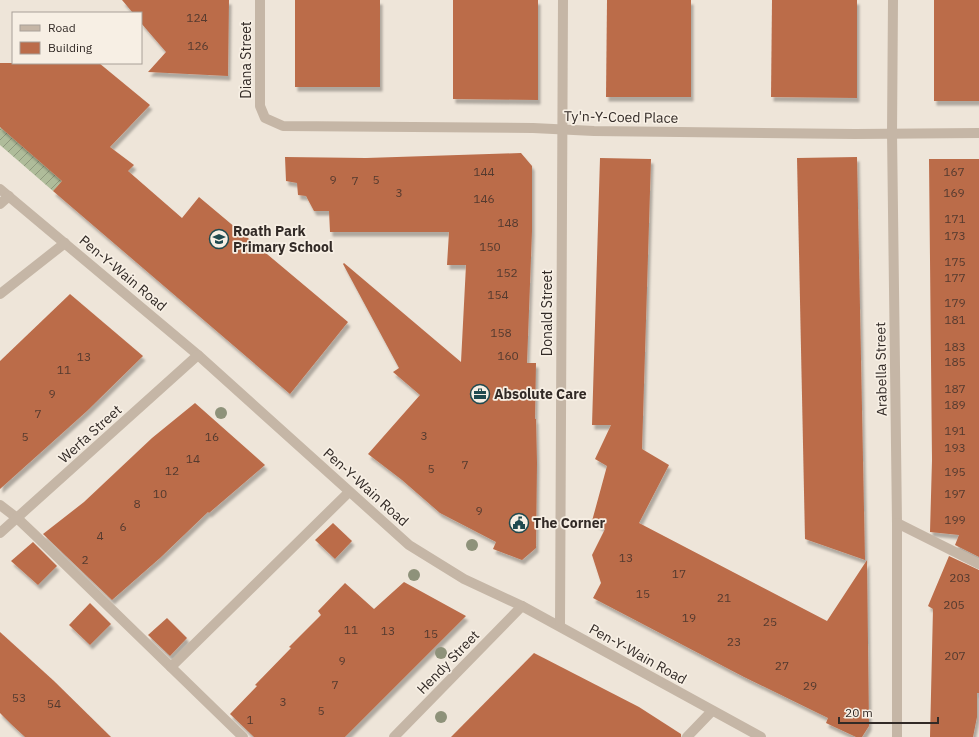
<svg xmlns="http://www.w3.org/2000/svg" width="979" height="737" font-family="'IBM Plex Sans',sans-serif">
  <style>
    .garden { fill: url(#garden-furrows) }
    .building { fill: #bb6c4a; filter: url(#shadow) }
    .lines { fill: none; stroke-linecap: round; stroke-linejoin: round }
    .minor { stroke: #c5b6a6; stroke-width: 10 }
    .tree { fill: #8e927a }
    .labels { text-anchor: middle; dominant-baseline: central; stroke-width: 3.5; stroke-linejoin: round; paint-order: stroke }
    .number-label { font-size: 12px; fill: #543a2f }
    .street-label { font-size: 14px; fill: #322a26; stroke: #f7efe4 }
    .poi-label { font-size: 14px; font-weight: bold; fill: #322a26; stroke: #f7efe4; text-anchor: start }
  </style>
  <defs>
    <pattern id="garden-furrows" width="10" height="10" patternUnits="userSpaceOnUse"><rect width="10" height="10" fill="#afbc9a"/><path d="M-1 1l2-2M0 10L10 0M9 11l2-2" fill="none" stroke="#8f997d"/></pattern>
    <filter id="shadow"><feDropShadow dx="2.5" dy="4.5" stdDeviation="1" flood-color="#0004"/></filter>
  </defs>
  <rect width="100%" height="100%" fill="#eee5d9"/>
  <polygon class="garden" points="0,127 62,181 53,191 0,145"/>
  <g class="building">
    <polygon points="122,0 229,0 228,76 148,72 166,52 141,23 141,13 133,13"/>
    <rect x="295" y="0" width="85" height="87"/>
    <polygon points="453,0 538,0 538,100 453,99"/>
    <polygon points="607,0 691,0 691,97 606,97"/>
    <polygon points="772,0 857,0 857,98 771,97"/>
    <rect x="934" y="0" width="45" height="101"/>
    <polygon points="0,63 99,63 150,105 110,147 134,165 128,171 182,218 199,197 348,322 290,394 53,191 62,181 0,127"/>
    <polygon points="521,153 532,166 532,231 527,363 536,363 535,419 536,419 537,463 536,548 522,560 493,549 496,542 440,513 402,480 368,454 420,395 393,372 399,368 343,264 344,263 461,362 466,265 447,265 449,232 330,232 329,211 314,211 306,196 298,195 297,183 286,181 285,157 366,158"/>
    <polygon points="857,157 865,560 805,539 797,158"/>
    <polygon points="600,158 651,159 642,449 669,465 639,523 827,621 867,560 869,726 862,737 856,737 826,723 828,718 744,677 593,598 601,583 592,555 605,529 592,521 607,466 595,459 611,425 592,425"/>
    <polygon points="929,159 979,159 979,557 955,545 959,535 930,532 932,460"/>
    <polygon points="70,294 143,356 87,411 0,489 0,361"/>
    <polygon points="195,403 265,465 209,513 208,512 160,558 112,600 43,534 84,502 152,438"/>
    <polygon points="333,523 352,541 335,559 315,540"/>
    <polygon points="33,542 57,566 38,585 11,561"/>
    <polygon points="949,556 979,570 979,693 977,693 977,717 973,737 930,737 933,609 928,606"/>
    <polygon points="404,582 466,616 345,737 254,737 230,714 257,686 255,685 291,648 289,647 321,615 318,611 345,583 374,609"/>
    <polygon points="90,603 111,624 90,645 69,625"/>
    <polygon points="167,618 187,638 170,656 148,635"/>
    <polygon points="0,632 54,681 111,737 25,737 11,724 0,713"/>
    <polygon points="534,653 639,707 681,734 681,737 451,737"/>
  </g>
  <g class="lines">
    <g class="minor">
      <polyline points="260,0 260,106 265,118 283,126 533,128 594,131 855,134 979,133"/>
      <polyline points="893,0 892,133 897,523 897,737"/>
      <polyline points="0,189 198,355 409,545 464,579 522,606 761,737"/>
      <polyline points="0,204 9,196"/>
      <polyline points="0,294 65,243"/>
      <polyline points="0,505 17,518 36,536 243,737"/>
      <polyline points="897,523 979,564"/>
      <polyline points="0,533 198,355"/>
      <polyline points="560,626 563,0"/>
      <polyline points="171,667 349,492"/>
      <polyline points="394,737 522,606"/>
      <polyline points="687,737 712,711"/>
    </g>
  </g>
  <g class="tree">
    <circle cx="221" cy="413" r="6"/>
    <circle cx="472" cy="545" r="6"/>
    <circle cx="414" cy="575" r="6"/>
    <circle cx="441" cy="653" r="6"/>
    <circle cx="441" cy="717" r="6"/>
  </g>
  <defs>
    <symbol id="school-ring" viewBox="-11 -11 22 22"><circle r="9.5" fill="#f7efe4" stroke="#204a4f" stroke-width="1.5"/><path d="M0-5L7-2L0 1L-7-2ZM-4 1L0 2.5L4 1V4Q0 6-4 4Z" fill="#204a4f"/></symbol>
    <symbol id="office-ring" viewBox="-11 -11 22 22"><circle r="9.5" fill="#f7efe4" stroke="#204a4f" stroke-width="1.5"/><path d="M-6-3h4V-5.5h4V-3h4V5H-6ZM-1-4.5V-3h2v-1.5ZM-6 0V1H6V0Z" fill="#204a4f"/></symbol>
    <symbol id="civic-ring" viewBox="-11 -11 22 22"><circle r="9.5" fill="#f7efe4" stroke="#204a4f" stroke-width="1.5"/><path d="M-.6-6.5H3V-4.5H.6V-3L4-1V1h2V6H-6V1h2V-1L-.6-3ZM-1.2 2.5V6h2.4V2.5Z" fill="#204a4f"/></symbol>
  </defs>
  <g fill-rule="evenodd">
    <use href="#school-ring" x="208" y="228" width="22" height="22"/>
    <use href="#office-ring" x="469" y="383" width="22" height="22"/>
    <use href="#civic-ring" x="508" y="512" width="22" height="22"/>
  </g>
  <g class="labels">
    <g class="number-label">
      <text x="197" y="17">124</text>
      <text x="198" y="45">126</text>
      <text x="484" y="171">144</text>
      <text x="954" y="171">167</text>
      <text x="333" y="179">9</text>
      <text x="376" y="179">5</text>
      <text x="355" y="180">7</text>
      <text x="399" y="192">3</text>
      <text x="954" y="192">169</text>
      <text x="484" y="198">146</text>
      <text x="955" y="218">171</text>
      <text x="508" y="222">148</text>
      <text x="955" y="235">173</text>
      <text x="490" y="246">150</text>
      <text x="955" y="261">175</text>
      <text x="507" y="272">152</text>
      <text x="955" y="277">177</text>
      <text x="498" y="294">154</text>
      <text x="955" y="302">179</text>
      <text x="955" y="319">181</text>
      <text x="501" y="332">158</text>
      <text x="955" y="346">183</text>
      <text x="508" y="355">160</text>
      <text x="84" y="356">13</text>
      <text x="955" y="361">185</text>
      <text x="64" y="369">11</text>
      <text x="955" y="388">187</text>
      <text x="52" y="393">9</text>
      <text x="955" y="404">189</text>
      <text x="38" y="413">7</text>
      <text x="955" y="430">191</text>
      <text x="424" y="435">3</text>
      <text x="25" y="436">5</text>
      <text x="212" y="436">16</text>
      <text x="955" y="447">193</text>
      <text x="193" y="458">14</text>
      <text x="465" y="464">7</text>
      <text x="431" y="468">5</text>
      <text x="172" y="470">12</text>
      <text x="955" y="471">195</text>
      <text x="160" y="493">10</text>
      <text x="955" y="493">197</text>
      <text x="137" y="503">8</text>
      <text x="479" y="510">9</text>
      <text x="955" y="519">199</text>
      <text x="123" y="526">6</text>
      <text x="100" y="535">4</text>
      <text x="626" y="557">13</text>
      <text x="85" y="559">2</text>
      <text x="679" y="573">17</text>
      <text x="960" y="577">203</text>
      <text x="643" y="593">15</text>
      <text x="724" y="597">21</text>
      <text x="954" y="604">205</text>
      <text x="689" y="617">19</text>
      <text x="770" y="621">25</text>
      <text x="351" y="629">11</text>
      <text x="388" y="630">13</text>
      <text x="431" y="633">15</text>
      <text x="734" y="641">23</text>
      <text x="955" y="655">207</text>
      <text x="342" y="660">9</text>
      <text x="782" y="665">27</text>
      <text x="335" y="684">7</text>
      <text x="810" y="685">29</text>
      <text x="19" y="697">53</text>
      <text x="283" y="701">3</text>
      <text x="54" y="703">54</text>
      <text x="321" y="710">5</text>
      <text x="250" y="719">1</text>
    </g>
    <g class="street-label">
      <text transform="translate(246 60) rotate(-90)">Diana Street</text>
      <text transform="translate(621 117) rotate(1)">Ty'n-Y-Coed Place</text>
      <text transform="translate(123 273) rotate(40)">Pen-Y-Wain Road</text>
      <text transform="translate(547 313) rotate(-90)">Donald Street</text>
      <text transform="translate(881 369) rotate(-91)">Arabella Street</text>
      <text transform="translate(90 434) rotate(-42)">Werfa Street</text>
      <text transform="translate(366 487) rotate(42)">Pen-Y-Wain Road</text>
      <text transform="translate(638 654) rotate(29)">Pen-Y-Wain Road</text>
      <text transform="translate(448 662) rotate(-46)">Hendy Street</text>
    </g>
    <g class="poi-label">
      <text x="233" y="231">Roath Park<tspan x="233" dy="16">Primary School</tspan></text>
      <text x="494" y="394">Absolute Care</text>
      <text x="533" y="523">The Corner</text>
    </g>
  </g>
  <rect x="12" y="12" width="130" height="52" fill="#f7efe4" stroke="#a8a098"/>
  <rect x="20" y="25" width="20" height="6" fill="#c5b6a6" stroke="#a8a098"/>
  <text x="48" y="32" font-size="12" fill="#322a26">Road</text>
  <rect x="20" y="42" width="20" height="12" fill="#bb6c4a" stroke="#a8a098"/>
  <text x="48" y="52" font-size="12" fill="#322a26">Building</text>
  <path d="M839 717v6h99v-6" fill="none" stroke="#322a26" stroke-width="2"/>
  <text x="845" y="717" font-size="12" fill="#322a26" stroke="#f7efe4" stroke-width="3" paint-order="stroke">20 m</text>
</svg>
